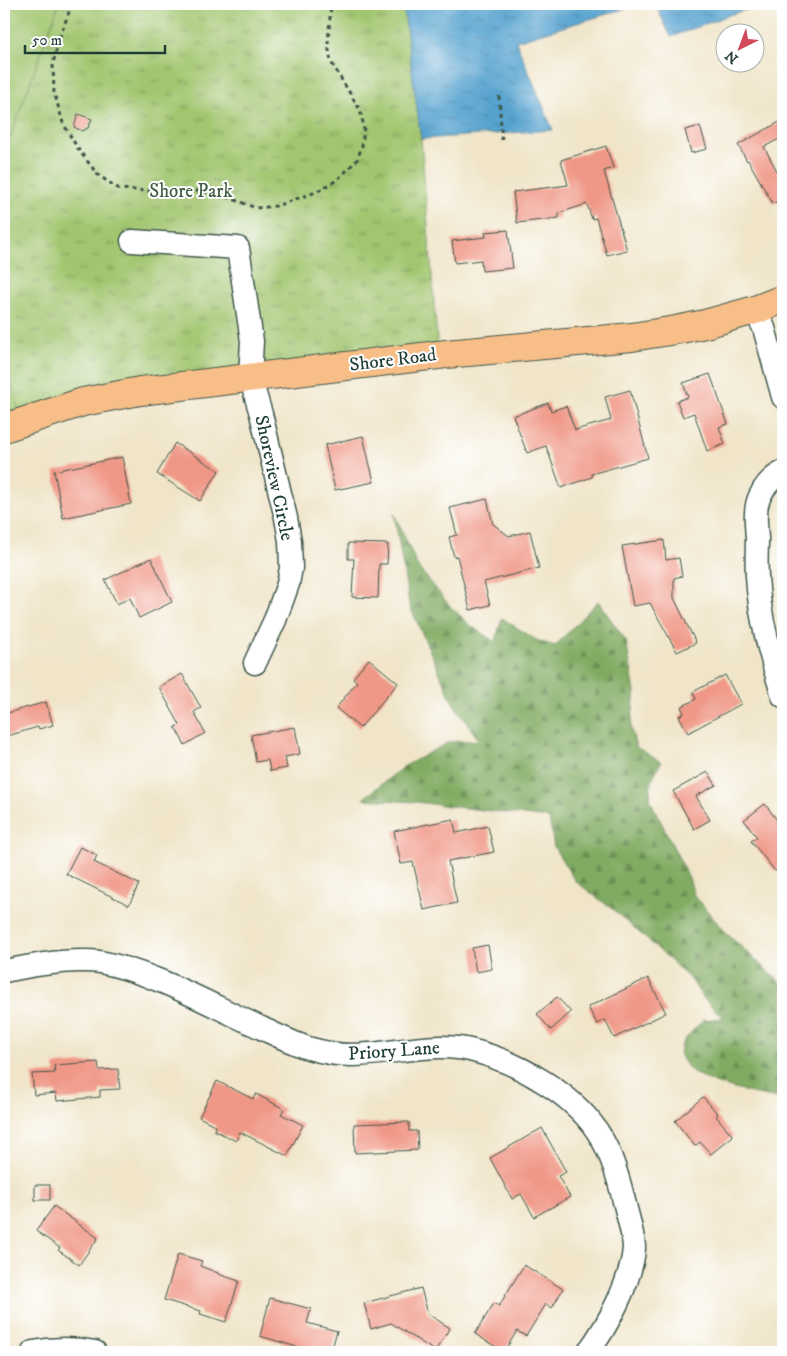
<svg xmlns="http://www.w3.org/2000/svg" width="787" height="1356" font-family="'IM FELL DW Pica',serif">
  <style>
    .grass { fill: #a2c670; stroke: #608252 }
    .forest { fill: url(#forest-firs); stroke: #50744b }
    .park { fill: url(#park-tufts); stroke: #608252 }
    .water { fill: url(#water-ripples); stroke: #3a7082 }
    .building { fill: #f09887 }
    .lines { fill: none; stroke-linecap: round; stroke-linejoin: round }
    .minor-casing { stroke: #3e564a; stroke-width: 25 }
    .major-casing { stroke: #3e564a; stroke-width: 30 }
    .path { stroke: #3e564a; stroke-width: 3; stroke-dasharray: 4 4; stroke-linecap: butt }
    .minor { stroke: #fff; stroke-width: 22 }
    .major { stroke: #f7be88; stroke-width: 28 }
    .labels { text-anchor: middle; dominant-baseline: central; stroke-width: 4; stroke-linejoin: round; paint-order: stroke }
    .park-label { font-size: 19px; fill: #405f43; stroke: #fff }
    .street-label { font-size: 19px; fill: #1f3d34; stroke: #fff }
  </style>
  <defs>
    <pattern id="forest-firs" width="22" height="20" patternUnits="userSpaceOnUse" patternTransform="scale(1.25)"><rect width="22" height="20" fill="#81ab62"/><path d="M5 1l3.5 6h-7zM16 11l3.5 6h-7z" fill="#698c52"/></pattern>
    <pattern id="park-tufts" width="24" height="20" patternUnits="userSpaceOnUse" patternTransform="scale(1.25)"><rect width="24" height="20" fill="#a2c670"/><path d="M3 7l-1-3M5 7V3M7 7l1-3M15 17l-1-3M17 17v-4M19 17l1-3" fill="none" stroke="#83a25d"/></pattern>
    <pattern id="water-ripples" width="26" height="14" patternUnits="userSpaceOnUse" patternTransform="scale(1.25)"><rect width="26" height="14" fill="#56a3cf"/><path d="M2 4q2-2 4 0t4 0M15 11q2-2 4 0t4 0" fill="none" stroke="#4786a9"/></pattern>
  </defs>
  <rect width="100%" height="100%" fill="#fff"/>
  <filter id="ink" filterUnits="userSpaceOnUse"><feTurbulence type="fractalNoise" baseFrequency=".02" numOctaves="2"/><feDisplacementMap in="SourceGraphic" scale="10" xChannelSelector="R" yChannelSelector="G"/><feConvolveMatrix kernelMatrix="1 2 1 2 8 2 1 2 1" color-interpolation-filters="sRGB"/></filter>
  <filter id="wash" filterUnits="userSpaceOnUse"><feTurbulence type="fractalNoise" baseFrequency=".0096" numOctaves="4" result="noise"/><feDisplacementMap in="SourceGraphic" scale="20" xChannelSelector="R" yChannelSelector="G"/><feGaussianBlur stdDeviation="1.12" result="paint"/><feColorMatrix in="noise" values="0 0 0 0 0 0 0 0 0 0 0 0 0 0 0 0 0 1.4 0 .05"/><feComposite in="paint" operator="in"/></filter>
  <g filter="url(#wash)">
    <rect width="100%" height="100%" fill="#f0e5c9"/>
    <g class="grass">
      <polygon points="4,4 59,4 10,138 4,164"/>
      <polygon points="4,359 21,418 4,424"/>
    </g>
    <path class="forest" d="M394 513 418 567 450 606 471 626 495 642 502 618 536 640 555 646 598 601 626 641 635 692 631 728 636 747 661 762 651 781 650 800 689 878 694 895 725 932 783 985V1099C759 1094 673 1083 681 1047 683 1039 698 1026 703 1020L724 1018 704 999 692 981 665 955 611 908 575 881 554 847 549 818 416 802 363 799 403 767 449 742 479 740 453 703 409 604Z"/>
    <polygon class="park" points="59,4 403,4 421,139 438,351 21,418 4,359 4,164 10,138"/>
    <g class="water">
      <polygon points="403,4 641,4 516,41 553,130 421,139"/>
      <polygon points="655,4 766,4 729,15 671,37"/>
    </g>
    <g id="blocks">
      <g class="building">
        <polygon points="78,114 92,119 88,128 82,131 74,127"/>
        <polygon points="783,120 783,137 764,147 783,182 783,198 773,204 748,160 747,161 738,145"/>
        <polygon points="700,126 707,149 691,153 685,130"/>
        <polygon points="606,146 613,168 604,171 627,250 607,255 596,218 592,219 587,204 559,213 559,218 517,223 513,192 568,185 561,160"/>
        <polygon points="508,230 513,268 482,271 481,260 455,263 452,241 486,237 485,232"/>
        <polygon points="710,374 728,424 719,427 725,444 707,451 694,413 683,417 677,401 688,397 683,383"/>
        <polygon points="630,390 648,458 591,474 592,477 561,488 546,446 527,453 513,416 548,403 551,411 566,406 575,430 611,420 605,397"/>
        <polygon points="363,436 374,482 335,490 325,445"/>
        <polygon points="175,443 219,471 200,501 157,474"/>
        <polygon points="122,457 131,504 63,518 54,471"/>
        <polygon points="487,499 493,524 509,536 530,531 539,568 484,582 490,605 470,610 457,556 454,557 449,537 457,535 450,508"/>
        <polygon points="664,540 666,560 679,558 682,576 674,578 674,598 696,643 677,652 650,603 633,606 622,546"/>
        <polygon points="348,543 388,544 387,564 379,564 378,598 352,597 354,559 348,559"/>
        <polygon points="151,558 172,602 139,618 130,598 117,604 105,580"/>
        <polygon points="369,659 398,683 360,728 336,708 357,682 353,678"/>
        <polygon points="182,674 201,708 194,712 205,733 185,745 175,727 180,725 159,687"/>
        <polygon points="725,675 741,704 688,733 679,716 684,713 681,707 696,699 693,692"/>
        <polygon points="46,702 53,725 39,729 38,727 4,737 4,714"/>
        <polygon points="295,727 300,754 285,757 287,768 270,771 268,760 256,762 251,735"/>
        <polygon points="708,772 716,785 696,796 710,820 694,829 673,791"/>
        <polygon points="765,804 783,828 783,865 775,871 751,841 757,837 744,820"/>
        <polygon points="453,819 456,833 488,826 494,852 448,861 457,903 424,910 413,862 401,864 394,831"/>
        <polygon points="80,847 97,855 94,862 139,884 129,905 66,874"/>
        <polygon points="488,945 492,969 476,972 472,948"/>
        <polygon points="648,978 666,1013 614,1038 605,1020 597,1024 588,1007"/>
        <polygon points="557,997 571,1012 551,1030 537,1014"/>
        <polygon points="98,1062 99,1070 118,1069 120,1089 100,1090 100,1097 57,1101 56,1093 34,1095 32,1074 55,1073 54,1065"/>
        <polygon points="217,1081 253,1099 256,1094 284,1109 281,1114 303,1125 287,1156 240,1132 236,1141 214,1130 216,1126 199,1117"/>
        <polygon points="703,1097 718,1114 716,1116 733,1136 711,1154 700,1142 695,1146 675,1121"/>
        <polygon points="409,1122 409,1131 417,1131 418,1150 355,1153 354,1124"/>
        <polygon points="542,1128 566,1172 558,1176 570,1197 534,1217 521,1194 512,1199 490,1158"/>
        <rect x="35" y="1185" width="15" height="15"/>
        <polygon points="54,1206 98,1238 79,1265 58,1250 60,1248 36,1231"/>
        <polygon points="178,1254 202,1261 200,1266 218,1273 218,1274 239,1281 226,1322 200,1314 201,1311 164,1300"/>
        <polygon points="524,1265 563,1289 552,1308 546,1304 526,1336 517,1331 504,1352 475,1334 494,1303 499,1306"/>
        <polygon points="421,1288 428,1314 450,1328 435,1351 391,1323 371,1329 364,1303"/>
        <polygon points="270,1298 311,1309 307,1323 337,1331 331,1352 304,1352 296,1350 297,1347 260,1336"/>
      </g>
    </g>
  </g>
  <g filter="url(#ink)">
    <use href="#blocks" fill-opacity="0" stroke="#3e564a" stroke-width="1"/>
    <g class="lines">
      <defs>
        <g id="minor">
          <polyline points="132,241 238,248 252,341 250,377 261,414 286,518 290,541 291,568 288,584 275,620 255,663"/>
          <polyline points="755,310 764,328 783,397"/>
          <path d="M783 472C773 477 765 485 760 496 754 508 756 524 757 538 757 550 756 563 757 576 759 616 771 658 783 696"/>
          <path d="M4 971C30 966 56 961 82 961 88 961 94 961 100 962 152 972 207 1003 255 1025 272 1033 290 1042 308 1048 322 1052 336 1055 351 1055 391 1055 430 1041 470 1050 516 1061 578 1095 602 1139 613 1158 619 1180 624 1201 627 1213 634 1237 634 1248 632 1280 607 1327 588 1352"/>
          <path d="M33 1352C54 1348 75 1348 95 1352"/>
        </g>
        <polyline id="major" points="4,428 83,402 140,391 446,354 632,337 676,330 705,324 755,310 783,299"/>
      </defs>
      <use href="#minor" class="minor-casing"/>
      <use href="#major" class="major-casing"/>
      <g class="path">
        <polyline points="72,4 59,39 53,64 54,92 63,123 78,149 98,175 119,189 149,191 172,189 200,191 230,198 256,208 276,206 316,192 337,180 357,160 362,146 364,127 360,110 331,62 328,44 331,4"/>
        <polyline points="499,96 502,143"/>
      </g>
      <use href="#minor" class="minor"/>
      <use href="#major" class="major"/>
    </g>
  </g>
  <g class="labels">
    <g class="park-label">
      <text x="191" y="191">Shore Park</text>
    </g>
    <g class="street-label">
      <text transform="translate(393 360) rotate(-7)">Shore Road</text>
      <text transform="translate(274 478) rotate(78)">Shoreview Circle</text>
      <text transform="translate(394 1051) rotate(-4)">Priory Lane</text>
    </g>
  </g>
  <rect width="787" height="1356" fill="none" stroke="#fff" stroke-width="20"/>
  <g transform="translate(740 48) rotate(222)"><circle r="24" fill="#ffffff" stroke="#a5b1ae"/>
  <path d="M0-4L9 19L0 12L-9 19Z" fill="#d1495b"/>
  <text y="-8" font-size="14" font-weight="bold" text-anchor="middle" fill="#1f3d34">N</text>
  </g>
  <path d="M25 45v8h140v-8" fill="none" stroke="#1f3d34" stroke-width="2.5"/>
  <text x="32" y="45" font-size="15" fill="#1f3d34" stroke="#ffffff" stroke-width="4" paint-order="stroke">50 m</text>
</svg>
